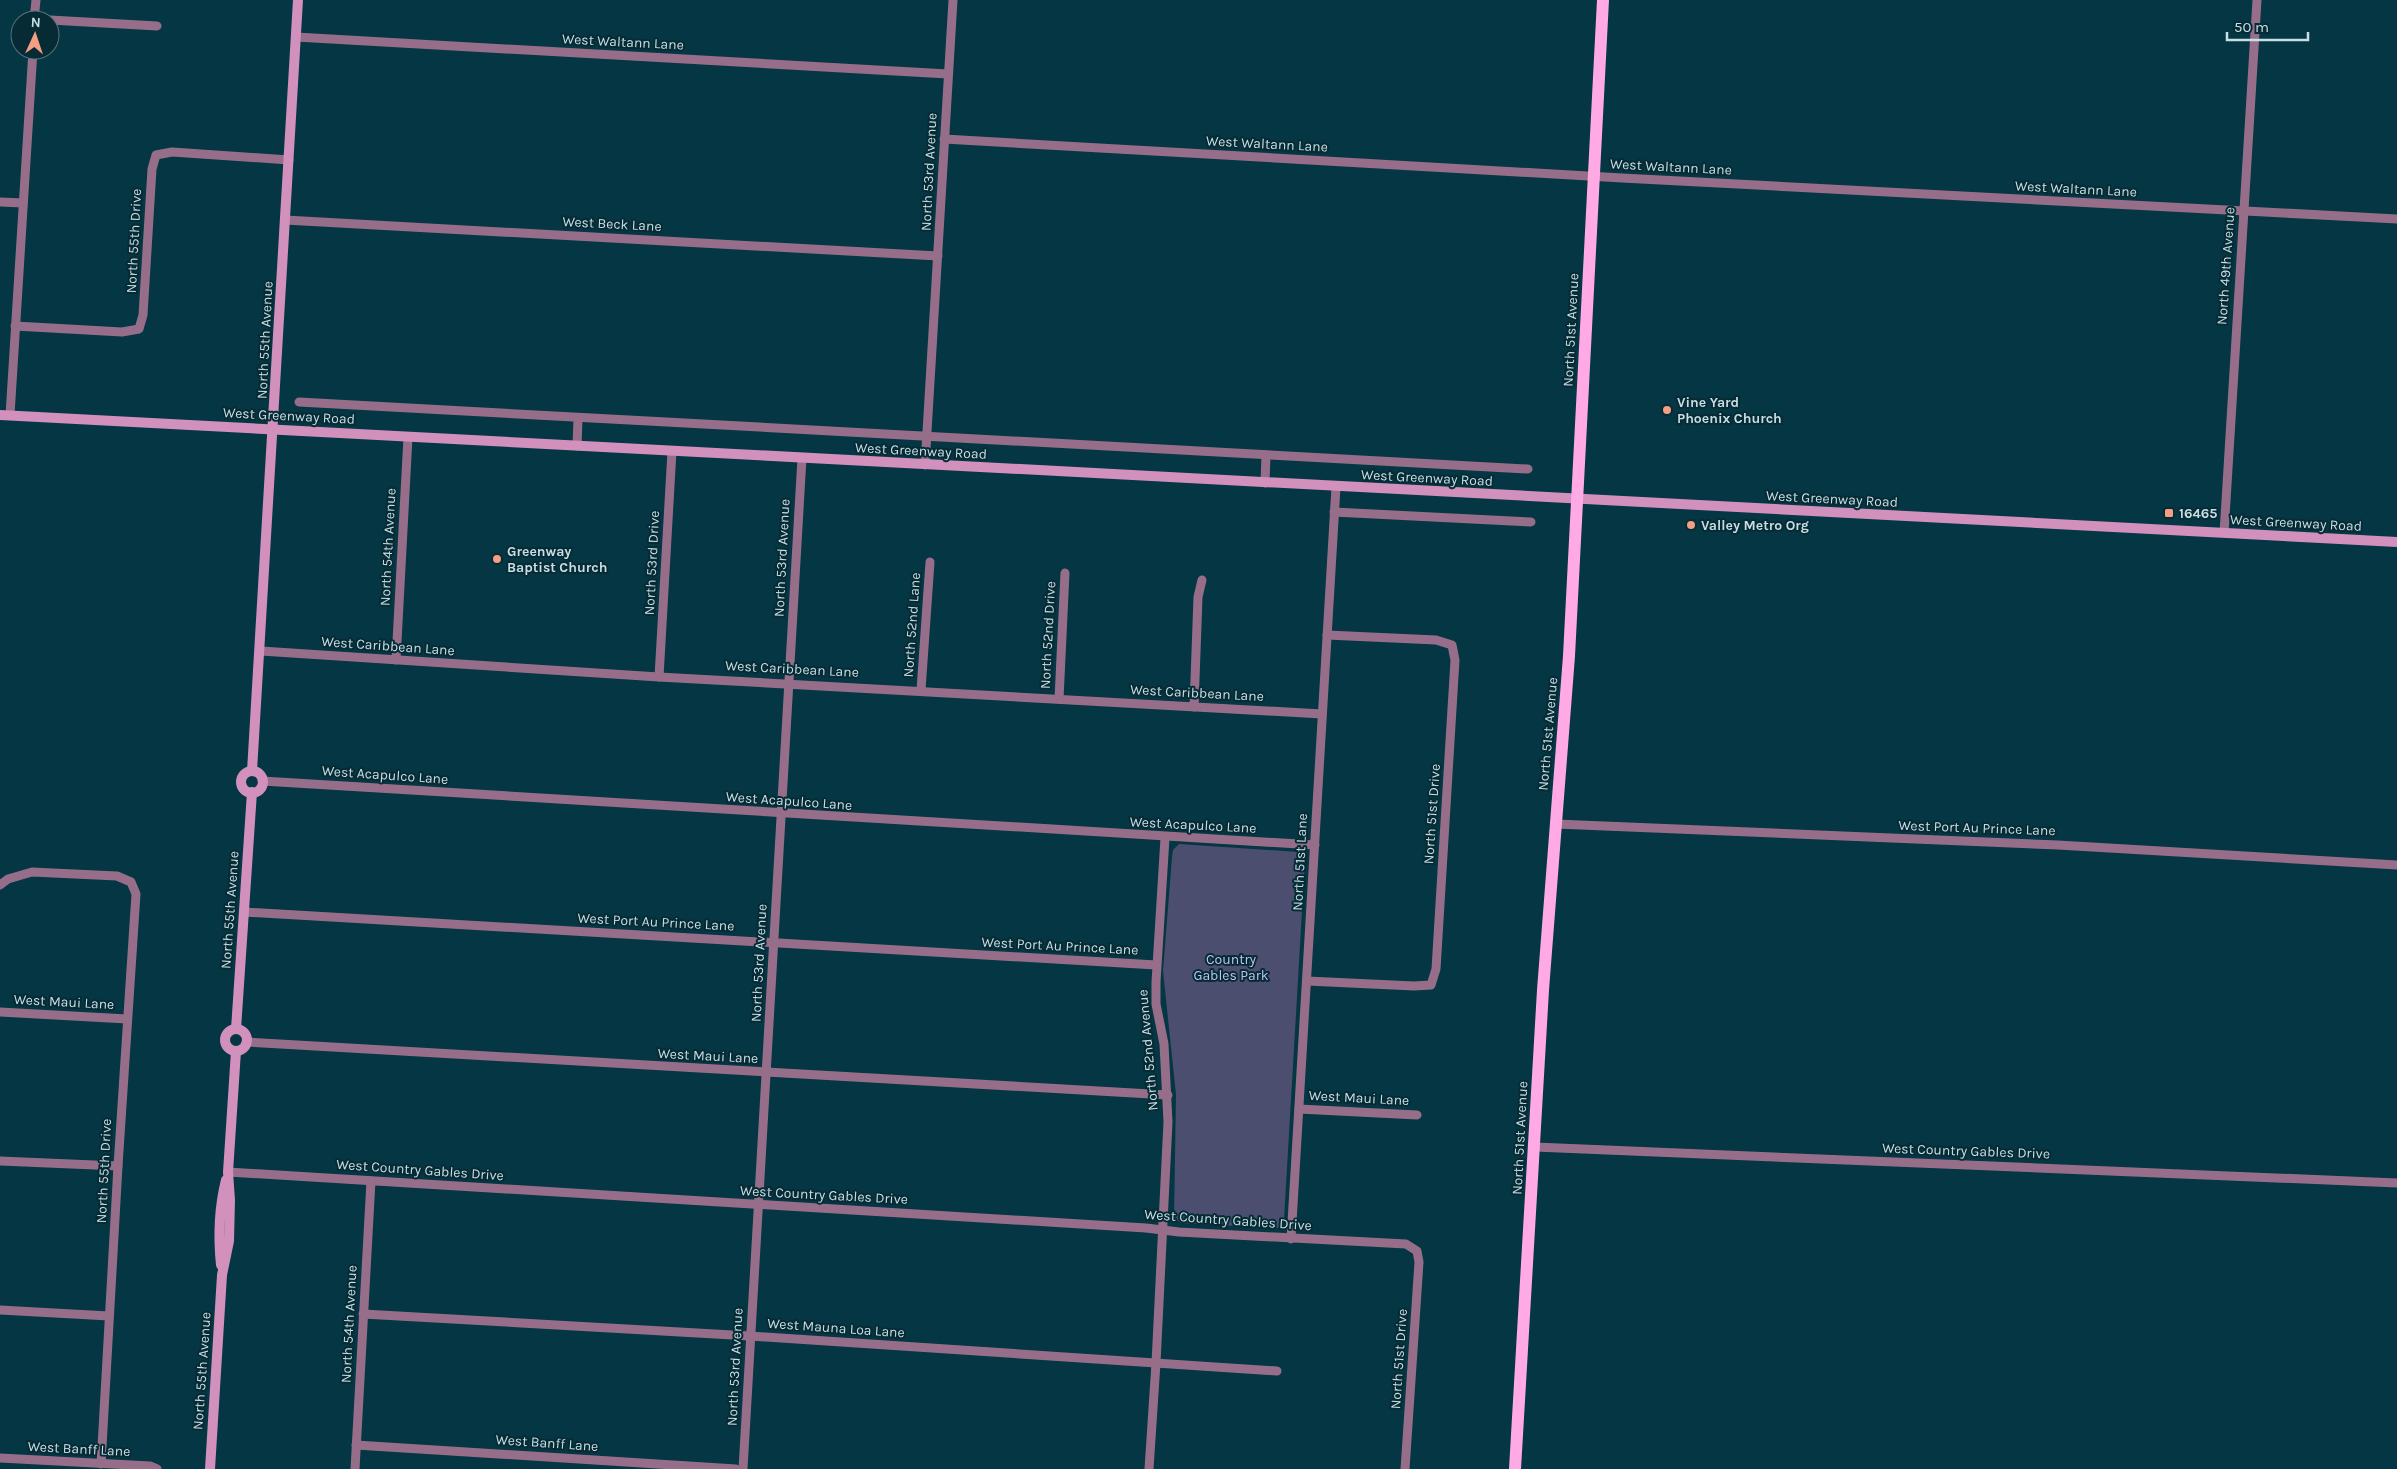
<svg xmlns="http://www.w3.org/2000/svg" width="2397" height="1469" font-family="Karla,sans-serif">
  <style>
    .green { fill: #4b4e6e }
    .lines { fill: none; stroke-linecap: round; stroke-linejoin: round }
    .street { stroke: #976e8a; stroke-width: 9 }
    .secondary { stroke: #d290bd; stroke-width: 10 }
    .primary { stroke: #ffaae4; stroke-width: 12 }
    .poi-dot { fill: #f39f83; stroke: #072b35; stroke-width: 2 }
    .labels { text-anchor: middle; dominant-baseline: central; stroke-width: 4; stroke-linejoin: round; paint-order: stroke }
    .street-label { font-size: 14px; fill: #c7dee5; stroke: #072b35 }
    .poi-label { font-size: 14px; font-weight: bold; fill: #c7dee5; stroke: #072b35; text-anchor: start }
    .park-label { font-size: 14px; fill: #bcc2f3; stroke: #072b35 }
  </style>
  <rect width="100%" height="100%" fill="#043643"/>
  <polygon class="green" points="1179,844 1299,852 1305,859 1284,1220 1283,1225 1279,1228 1181,1223 1174,1218 1176,1095 1163,971 1172,857 1173,850"/>
  <g class="lines">
    <g class="street">
      <polyline points="34,20 36,0"/>
      <polyline points="50,20 157,26"/>
      <polyline points="296,37 948,74"/>
      <polyline points="944,139 1622,178 2397,219"/>
      <polyline points="0,202 23,203"/>
      <polyline points="285,220 938,256"/>
      <polyline points="15,326 122,332 139,329 143,315 152,169 156,155 172,152 289,160"/>
      <polyline points="299,402 1528,469"/>
      <polyline points="10,415 33,50"/>
      <polyline points="577,446 578,419"/>
      <polyline points="925,465 953,0"/>
      <polyline points="1265,483 1266,455"/>
      <polyline points="1334,512 1531,522"/>
      <polyline points="2224,533 2257,0"/>
      <polyline points="261,651 659,677 1322,714"/>
      <polyline points="396,660 408,437"/>
      <polyline points="659,677 672,451"/>
      <polyline points="921,690 930,562"/>
      <polyline points="1059,699 1065,573"/>
      <polyline points="1194,707 1198,597 1202,580"/>
      <polyline points="262,781 1315,845"/>
      <polyline points="1556,824 2058,845 2397,865"/>
      <polyline points="0,885 8,879 32,872 117,876 131,882 136,894 118,1166 101,1464"/>
      <polyline points="244,912 1156,965"/>
      <polyline points="1307,981 1414,986 1431,985 1436,969 1455,660 1452,645 1436,640 1327,635"/>
      <polyline points="0,1012 127,1019"/>
      <polyline points="246,1042 1168,1095"/>
      <polyline points="1299,1109 1417,1115"/>
      <polyline points="1535,1147 2397,1183"/>
      <polyline points="0,1161 118,1166"/>
      <polyline points="228,1172 1146,1228 1179,1232 1406,1244 1417,1251 1419,1262 1405,1469"/>
      <polyline points="1291,1239 1336,487"/>
      <polyline points="0,1310 109,1316"/>
      <polyline points="363,1314 750,1336 1277,1371"/>
      <polyline points="356,1445 736,1469"/>
      <polyline points="0,1458 150,1466 157,1469"/>
      <polyline points="355,1469 371,1181"/>
      <polyline points="743,1469 802,458"/>
      <polyline points="1149,1469 1156,1363 1168,1122 1164,1044 1156,1004 1156,982 1165,838"/>
    </g>
    <g class="secondary">
      <polyline points="0,415 2397,542"/>
      <polyline points="252,771 298,0"/>
      <circle cx="252" cy="782" r="11"/>
      <polyline points="236,1029 252,792"/>
      <circle cx="236" cy="1040" r="11"/>
      <path d="M221 1265C218 1236 219 1208 226 1180"/>
      <polyline points="210,1469 222,1275 229,1241 230,1200 228,1172 236,1051"/>
    </g>
    <polyline class="primary" points="1515,1469 1543,990 1569,656 1603,0"/>
  </g>
  <g class="poi-dot">
    <circle cx="1667" cy="410" r="5"/>
    <rect x="2164" y="508" width="10" height="10" rx="2.5"/>
    <circle cx="1691" cy="525" r="5"/>
    <circle cx="497" cy="559" r="5"/>
  </g>
  <g class="labels">
    <g class="street-label">
      <text transform="translate(623 42) rotate(3)">West Waltann Lane</text>
      <text transform="translate(1267 144) rotate(3)">West Waltann Lane</text>
      <text transform="translate(1671 167) rotate(3)">West Waltann Lane</text>
      <text transform="translate(929 172) rotate(-87)">North 53rd Avenue</text>
      <text transform="translate(2076 189) rotate(3)">West Waltann Lane</text>
      <text transform="translate(612 224) rotate(3)">West Beck Lane</text>
      <text transform="translate(134 241) rotate(-87)">North 55th Drive</text>
      <text transform="translate(2226 266) rotate(-86)">North 49th Avenue</text>
      <text transform="translate(1571 330) rotate(-87)">North 51st Avenue</text>
      <text transform="translate(265 340) rotate(-87)">North 55th Avenue</text>
      <text transform="translate(289 416) rotate(3)">West Greenway Road</text>
      <text transform="translate(921 451) rotate(3)">West Greenway Road</text>
      <text transform="translate(1427 478) rotate(3)">West Greenway Road</text>
      <text transform="translate(1832 499) rotate(3)">West Greenway Road</text>
      <text transform="translate(2296 523) rotate(3)">West Greenway Road</text>
      <text transform="translate(388 547) rotate(-87)">North 54th Avenue</text>
      <text transform="translate(782 558) rotate(-87)">North 53rd Avenue</text>
      <text transform="translate(652 563) rotate(-87)">North 53rd Drive</text>
      <text transform="translate(912 625) rotate(-86)">North 52nd Lane</text>
      <text transform="translate(1048 635) rotate(-87)">North 52nd Drive</text>
      <text transform="translate(388 646) rotate(4)">West Caribbean Lane</text>
      <text transform="translate(792 669) rotate(3)">West Caribbean Lane</text>
      <text transform="translate(1197 693) rotate(3)">West Caribbean Lane</text>
      <text transform="translate(1548 734) rotate(-85)">North 51st Avenue</text>
      <text transform="translate(385 775) rotate(4)">West Acapulco Lane</text>
      <text transform="translate(789 801) rotate(4)">West Acapulco Lane</text>
      <text transform="translate(1432 814) rotate(-86)">North 51st Drive</text>
      <text transform="translate(1193 825) rotate(3)">West Acapulco Lane</text>
      <text transform="translate(1977 828) rotate(2)">West Port Au Prince Lane</text>
      <text transform="translate(1300 862) rotate(-87)">North 51st Lane</text>
      <text transform="translate(230 910) rotate(-86)">North 55th Avenue</text>
      <text transform="translate(656 922) rotate(3)">West Port Au Prince Lane</text>
      <text transform="translate(1060 946) rotate(3)">West Port Au Prince Lane</text>
      <text transform="translate(759 963) rotate(-87)">North 53rd Avenue</text>
      <text transform="translate(64 1002) rotate(3)">West Maui Lane</text>
      <text transform="translate(1148 1050) rotate(-95)">North 52nd Avenue</text>
      <text transform="translate(708 1056) rotate(3)">West Maui Lane</text>
      <text transform="translate(1359 1098) rotate(3)">West Maui Lane</text>
      <text transform="translate(1520 1138) rotate(-87)">North 51st Avenue</text>
      <text transform="translate(1966 1151) rotate(2)">West Country Gables Drive</text>
      <text transform="translate(420 1170) rotate(4)">West Country Gables Drive</text>
      <text transform="translate(104 1171) rotate(-87)">North 55th Drive</text>
      <text transform="translate(824 1195) rotate(3)">West Country Gables Drive</text>
      <text transform="translate(1228 1220) rotate(4)">West Country Gables Drive</text>
      <text transform="translate(349 1324) rotate(-87)">North 54th Avenue</text>
      <text transform="translate(836 1328) rotate(4)">West Mauna Loa Lane</text>
      <text transform="translate(1399 1359) rotate(-86)">North 51st Drive</text>
      <text transform="translate(735 1367) rotate(-87)">North 53rd Avenue</text>
      <text transform="translate(202 1371) rotate(-86)">North 55th Avenue</text>
      <text transform="translate(547 1443) rotate(4)">West Banff Lane</text>
      <text transform="translate(79 1449) rotate(3)">West Banff Lane</text>
    </g>
    <g class="poi-label">
      <text x="1677" y="402">Vine Yard<tspan x="1677" dy="16">Phoenix Church</tspan></text>
      <text x="2179" y="513">16465</text>
      <text x="1701" y="525">Valley Metro Org</text>
      <text x="507" y="551">Greenway<tspan x="507" dy="16">Baptist Church</tspan></text>
    </g>
    <g class="park-label">
      <text x="1231" y="959">Country<tspan x="1231" dy="16">Gables Park</tspan></text>
    </g>
  </g>
  <g transform="translate(35 35) rotate(3)"><circle r="24" fill="#072b35" stroke="#54737b"/>
  <path d="M0-4L9 19L0 12L-9 19Z" fill="#f39f83"/>
  <text y="-8" font-size="14" font-weight="bold" text-anchor="middle" fill="#c7dee5">N</text>
  </g>
  <path d="M2227 32v8h81v-8" fill="none" stroke="#c7dee5" stroke-width="2.5"/>
  <text x="2234" y="32" font-size="15" fill="#c7dee5" stroke="#072b35" stroke-width="4" paint-order="stroke">50 m</text>
</svg>
